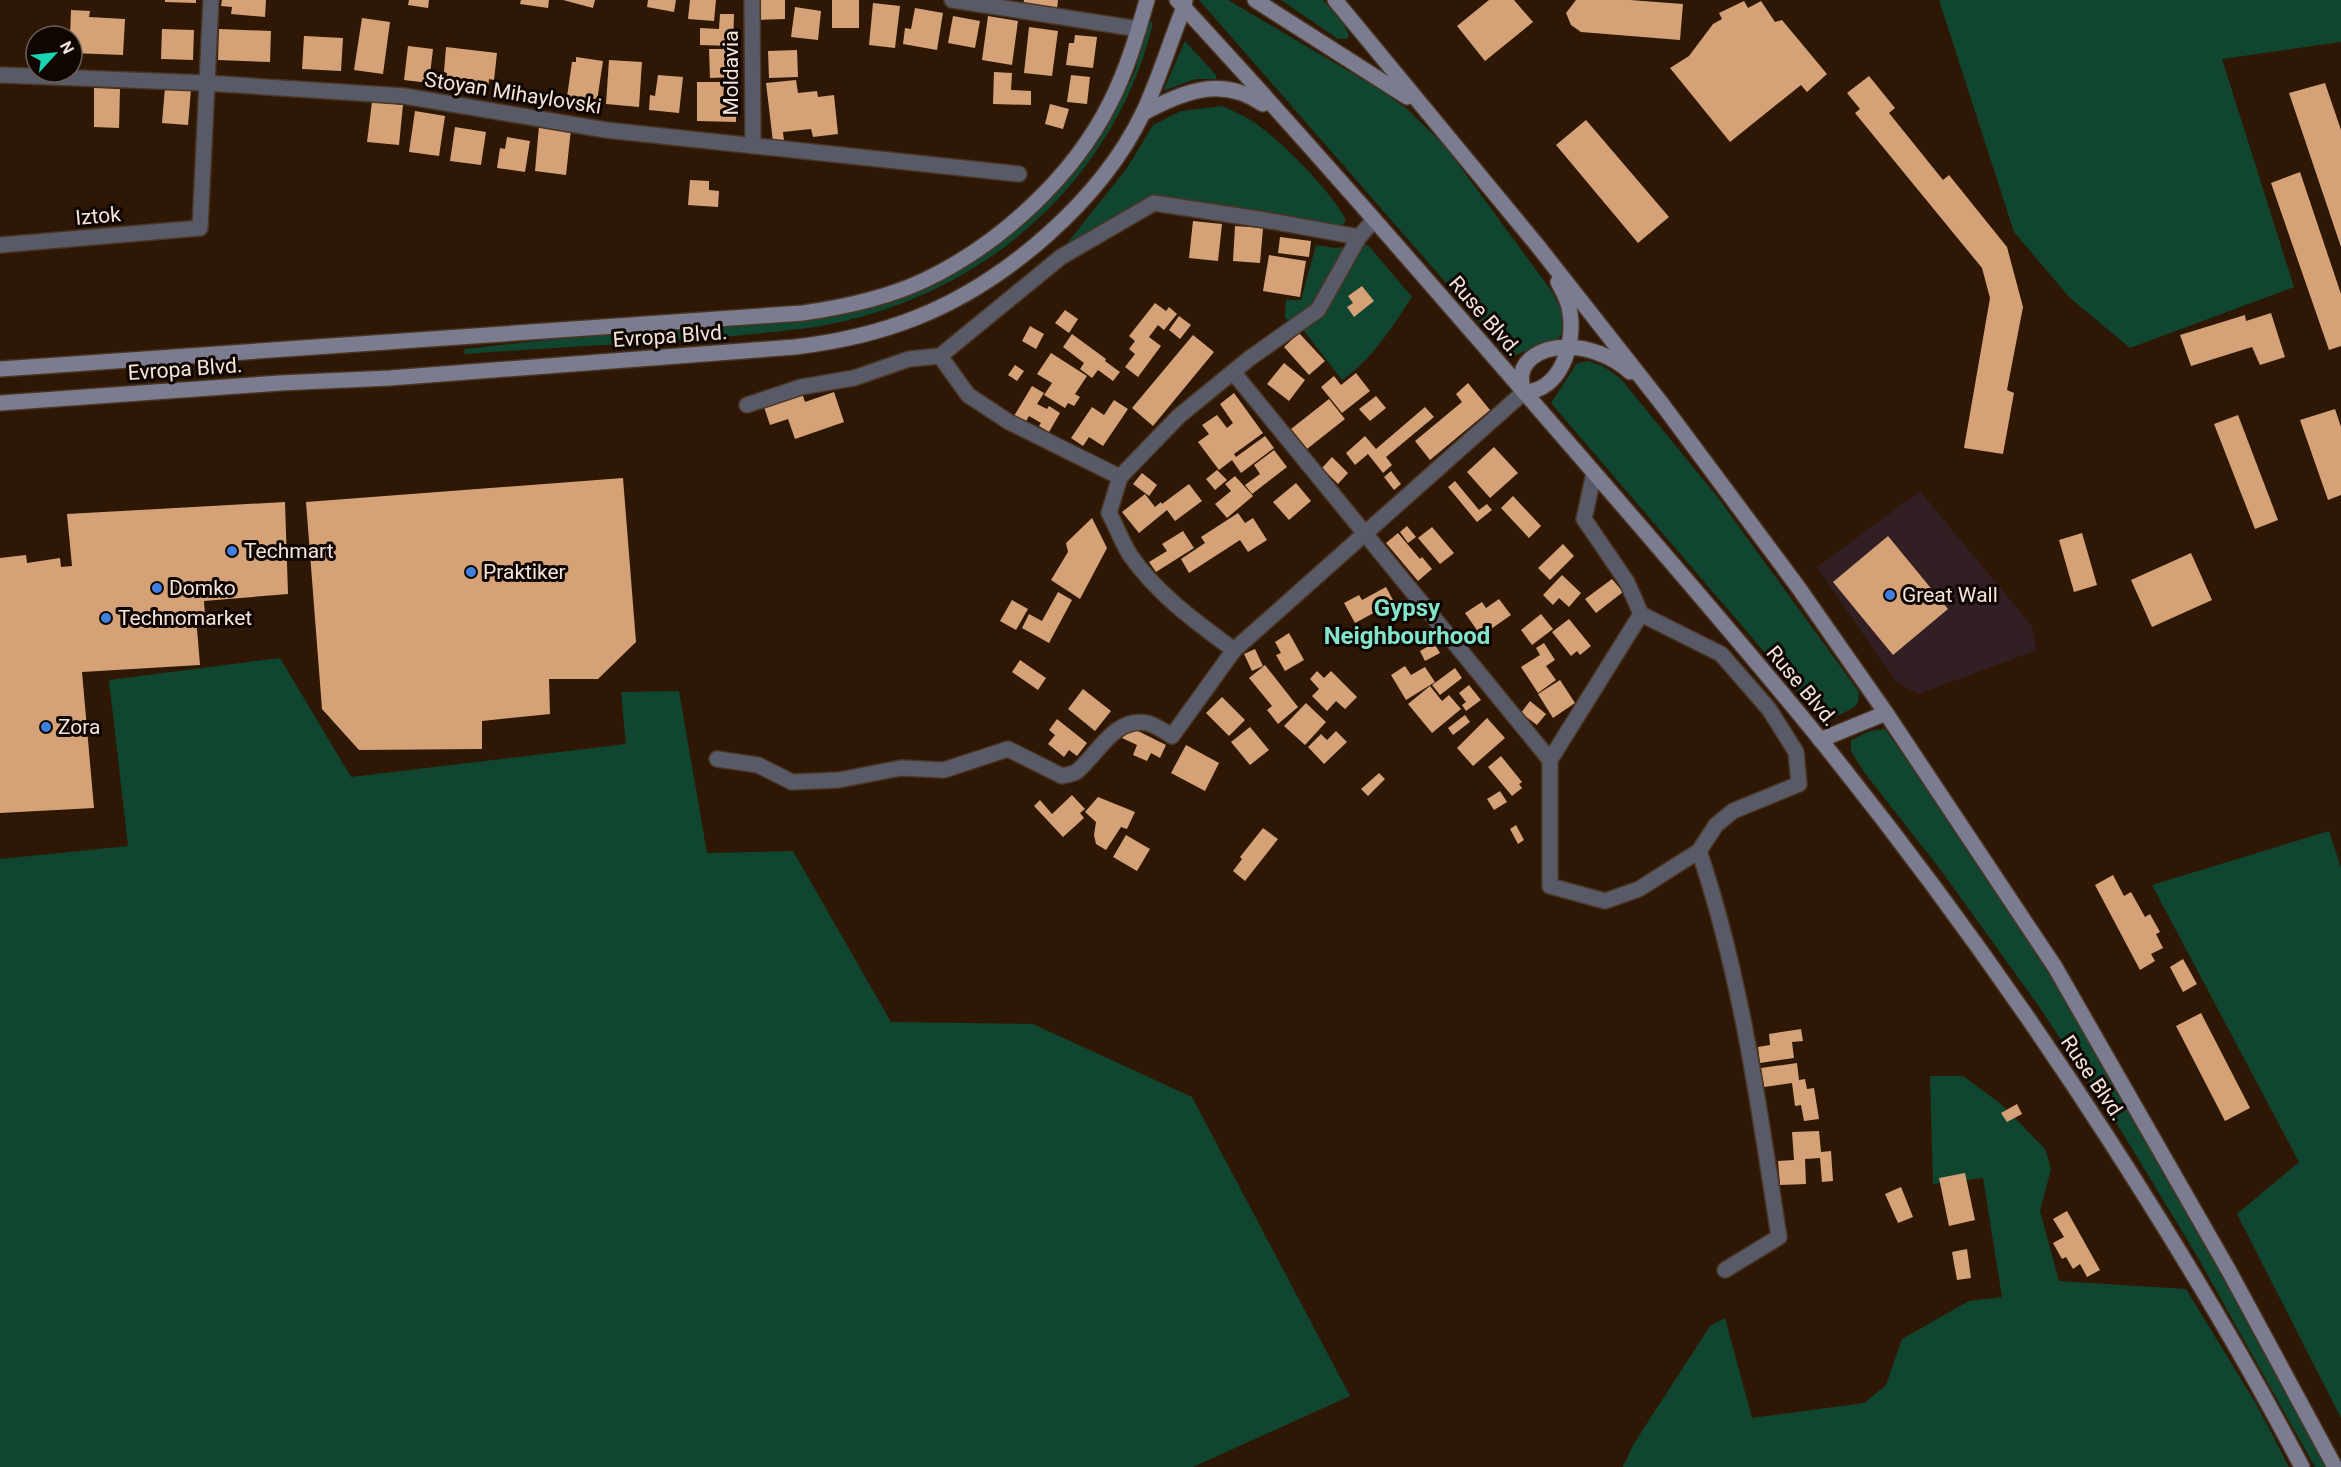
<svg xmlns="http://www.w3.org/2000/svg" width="2341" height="1467" font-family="Roboto,sans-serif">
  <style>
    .commercial { fill: #321f23 }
    .green { fill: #10462f; fill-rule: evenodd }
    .building { fill: #d5a278 }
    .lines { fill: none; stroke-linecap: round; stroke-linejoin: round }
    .street-casing { stroke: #4a3523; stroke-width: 18 }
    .secondary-casing { stroke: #4a3523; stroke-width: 18 }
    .street { stroke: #595a67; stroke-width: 15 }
    .secondary { stroke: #7b7c90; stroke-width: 15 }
    .shop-dot { fill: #3f7fe0; stroke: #0f0602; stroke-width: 2 }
    .labels { text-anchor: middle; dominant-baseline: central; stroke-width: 6; stroke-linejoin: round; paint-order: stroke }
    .street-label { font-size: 21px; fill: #f4e4d9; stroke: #0f0602 }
    .poi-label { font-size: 21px; fill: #f4e4d9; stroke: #0f0602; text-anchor: start }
    .quarter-label { font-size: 24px; font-weight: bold; fill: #82e4ca; stroke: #0f0602 }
  </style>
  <rect width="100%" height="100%" fill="#2e1805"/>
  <polygon class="commercial" points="1920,491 2031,625 2037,650 1919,694 1896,682 1817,567"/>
  <g class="green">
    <path d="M1199 0H1228L1384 92 1407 109 1445 146 1553 293C1560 308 1570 324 1558 339L1512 356 1509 355Z"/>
    <polygon points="1281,0 1323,0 1344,25 1349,35 1347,39 1338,39"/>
    <polygon points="1939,0 2341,0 2341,42 2222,59 2294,287 2130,348 2070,298 2014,232"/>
    <path d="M1149 21 1153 23C1114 185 978 300 815 327 779 332 742 335 706 338 626 344 546 348 465 354L464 352 465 349 583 336 779 321 870 303 1029 217 1064 184 1100 137 1122 98 1135 71Z"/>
    <polygon points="1185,41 1216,75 1216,79 1195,79 1163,91"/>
    <path d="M1223 106C1232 111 1243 115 1252 121 1280 139 1331 191 1346 220L1342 227 1160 196 1061 251 1127 168 1153 125 1181 111Z"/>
    <path d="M1316 245 1335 248 1368 245 1412 297C1390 330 1374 357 1342 380L1304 331 1285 318 1286 300H1301ZM1362 286 1374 301 1347 307 1353 303 1348 296Z"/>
    <polygon points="1588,361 1603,366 1620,378 1716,495 1859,692 1858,702 1854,707 1844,713 1828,719 1822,718 1815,711 1551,403 1577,363"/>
    <polygon points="280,658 351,777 626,744 621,692 679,691 707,853 793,851 891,1022 1033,1024 1192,1097 1350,1396 1193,1467 0,1467 0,859 128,846 109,680"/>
    <polygon points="1885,729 1951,823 2092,1041 2287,1389 2326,1467 2315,1467 2197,1256 2122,1132 2038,1005 1940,869 1864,772 1851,751 1851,740 1870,731"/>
    <polygon points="2329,831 2341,868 2341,1418 2237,1214 2299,1162 2152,885"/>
    <polygon points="1930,1076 1963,1076 2001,1104 2045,1149 2051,1169 2040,1211 2059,1281 2186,1289 2258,1407 2289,1467 1623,1467 1633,1445 1710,1326 1725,1318 1752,1418 1864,1403 1886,1385 1902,1339 1969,1301 2002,1297 1983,1178 1933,1184"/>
  </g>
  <g class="building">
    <polygon points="165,0 196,0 196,3 165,2"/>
    <polygon points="222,0 266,0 265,17 231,14 232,7 221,6"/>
    <polygon points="409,0 429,0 428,8 408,5"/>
    <polygon points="521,0 549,0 548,8 520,4"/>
    <polygon points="563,0 595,0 593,8"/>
    <polygon points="648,0 676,0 674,12 647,7"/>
    <polygon points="690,0 716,0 714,21 688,19"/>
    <polygon points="758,0 785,0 785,19 758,20"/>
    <rect x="832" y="0" width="27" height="28"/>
    <polygon points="1024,0 1058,0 1057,9 1023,5"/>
    <polygon points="1489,0 1514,0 1533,22 1485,61 1457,26"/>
    <polygon points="1576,0 1630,0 1683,4 1680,40 1581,32 1571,25 1566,13"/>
    <polygon points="1744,1 1748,8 1761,1 1775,22 1782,20 1827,74 1807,92 1801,85 1730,142 1670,68 1689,56 1713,24 1722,19 1719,13"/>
    <polygon points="873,3 900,6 895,48 869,45"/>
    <polygon points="795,7 821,11 818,40 791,37"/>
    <polygon points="915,8 943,13 937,50 903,44 905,28 911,29"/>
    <polygon points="71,10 90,11 89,17 125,19 123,55 72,53 72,36 70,36"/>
    <polygon points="720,14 734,14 733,46 700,45 700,28 719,29"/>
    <polygon points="953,16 980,21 975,48 948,43"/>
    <polygon points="988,16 1018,21 1012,65 982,60"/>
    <polygon points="362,18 390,22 383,74 354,70"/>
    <polygon points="1029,27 1058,31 1052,76 1024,73"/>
    <polygon points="162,29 194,30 193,60 161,59"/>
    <polygon points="219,29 271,31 270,62 218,60"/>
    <polygon points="1075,35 1097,37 1093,68 1066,65 1069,43 1074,43"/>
    <polygon points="304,36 343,38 341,71 302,69"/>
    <polygon points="408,46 433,49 429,83 404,80"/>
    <polygon points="446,47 497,53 494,80 489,79 488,91 446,86 447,73 444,72"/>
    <polygon points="709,49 735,49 736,77 710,78"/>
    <polygon points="797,50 798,77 769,78 768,51"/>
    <polygon points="576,57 603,61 597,101 567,97 572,62 576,62"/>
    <polygon points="609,60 642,62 639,107 606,104"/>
    <polygon points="994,72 1012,73 1011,90 1031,91 1031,105 993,104"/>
    <polygon points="658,75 683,77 679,113 649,110 650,95 655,96"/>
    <polygon points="1071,75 1090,77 1087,104 1067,102"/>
    <polygon points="1869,76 1895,108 1889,113 1943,180 1949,175 2007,247 2023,307 2007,390 2014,393 2003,454 1964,448 1990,298 1982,268 1855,113 1860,109 1847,93"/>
    <polygon points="796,80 798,93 817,91 818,97 834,95 838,134 813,137 811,129 783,132 784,141 773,142 766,83"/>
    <polygon points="697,82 724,82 723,101 736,101 736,122 697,121"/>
    <polygon points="2325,83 2341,130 2341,247 2289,93"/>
    <polygon points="165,87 191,89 188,125 162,123"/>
    <polygon points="94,88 120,89 119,128 94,127"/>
    <polygon points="372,102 403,105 399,145 367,142"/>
    <polygon points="1050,104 1069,109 1063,129 1045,124"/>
    <polygon points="415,111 445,116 439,156 409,152"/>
    <polygon points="1586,120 1669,217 1638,243 1556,145"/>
    <polygon points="539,126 571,129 566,175 535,171"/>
    <polygon points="455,127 486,132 481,165 450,161"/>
    <polygon points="507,137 530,141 525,172 497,168 500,148 505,149"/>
    <polygon points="2300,172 2341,294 2341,346 2329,350 2271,183"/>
    <polygon points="690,180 709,181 709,190 719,191 718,207 688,205"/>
    <polygon points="1193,221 1222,224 1218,261 1189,258"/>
    <polygon points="1235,226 1263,228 1260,263 1233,261"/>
    <polygon points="1280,237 1311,241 1309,257 1278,253"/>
    <polygon points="1269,255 1306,261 1300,297 1263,291"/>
    <polygon points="1362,286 1374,301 1354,317 1347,307 1353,303 1348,296"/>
    <polygon points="1155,303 1166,311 1169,307 1177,314 1164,330 1158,325 1149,337 1161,346 1138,377 1125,367 1135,354 1129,349 1135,341 1129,336"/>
    <polygon points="1065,310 1078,319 1069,333 1055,323"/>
    <polygon points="2271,313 2285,357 2260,365 2252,347 2191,366 2180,335 2245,315 2246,321"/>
    <polygon points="1179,316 1191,325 1180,339 1169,330"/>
    <polygon points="1030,326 1044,334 1036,349 1022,341"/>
    <polygon points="1299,333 1325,361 1309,375 1284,347"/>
    <polygon points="1072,334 1106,359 1105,361 1120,372 1113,381 1098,370 1092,378 1080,369 1084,363 1063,347"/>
    <polygon points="1193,335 1214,352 1153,426 1132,408"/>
    <polygon points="1051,353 1087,376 1075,394 1080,397 1074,406 1068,403 1065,408 1044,395 1052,383 1037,374"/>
    <polygon points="1284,363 1305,380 1289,401 1267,384"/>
    <polygon points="1015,365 1024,371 1017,381 1008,375"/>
    <polygon points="1356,373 1370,391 1342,413 1321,387 1334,376 1341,385"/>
    <polygon points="1468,383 1490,410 1430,460 1415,441 1462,402 1456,394"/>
    <polygon points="1032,386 1044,393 1037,404 1047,409 1049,406 1060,413 1049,432 1039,426 1041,423 1029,416 1025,423 1014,416"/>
    <polygon points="801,390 805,402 834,392 844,422 795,439 788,419 770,425 763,404"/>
    <polygon points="1234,393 1263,433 1234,454 1236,457 1265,436 1274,448 1241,473 1232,460 1219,470 1198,442 1209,434 1202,425 1217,415 1227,428 1233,423 1220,404"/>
    <polygon points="1376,396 1386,408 1370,421 1359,409"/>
    <polygon points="1329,399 1345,419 1307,449 1291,429"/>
    <polygon points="1114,400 1128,409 1103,446 1089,437 1083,446 1071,438 1092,407 1104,415"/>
    <polygon points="1425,407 1434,417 1386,457 1392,465 1383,473 1368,454 1355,465 1346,453 1365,436 1376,449"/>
    <polygon points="2335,409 2341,427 2341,495 2328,500 2300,420"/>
    <polygon points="2238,415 2278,520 2255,529 2214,424"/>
    <polygon points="1494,447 1518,473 1490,498 1467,472"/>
    <polygon points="1274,450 1287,467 1252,494 1245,485 1260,474 1254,465"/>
    <polygon points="1332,457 1348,473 1338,484 1322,468"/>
    <polygon points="1217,470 1227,480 1215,490 1206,479"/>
    <polygon points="1391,471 1401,484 1394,490 1384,477"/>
    <polygon points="1142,473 1157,485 1149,496 1133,484"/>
    <polygon points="1235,476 1253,496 1227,518 1215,504 1231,491 1225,484"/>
    <polygon points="623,478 636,642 598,679 549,679 550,714 482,721 482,749 359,750 322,709 306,502"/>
    <polygon points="1455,481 1479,510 1487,504 1492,510 1477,522 1448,487"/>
    <polygon points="1296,483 1311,501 1289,520 1273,502"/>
    <polygon points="1189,484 1202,501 1175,521 1167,510 1139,533 1122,512 1145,494 1155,507 1161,502 1162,504"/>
    <polygon points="1513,496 1541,526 1529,538 1501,508"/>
    <polygon points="285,502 288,594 204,601 205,616 196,617 200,665 82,672 94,808 0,813 0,558 26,555 27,563 60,558 61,567 72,566 67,514"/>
    <polygon points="1238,513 1245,523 1253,518 1267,540 1248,552 1240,540 1189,573 1181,559 1205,543 1201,537"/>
    <polygon points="1092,518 1107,548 1080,599 1051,580 1068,552 1066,543"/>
    <polygon points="1407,526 1416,537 1408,543 1400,532"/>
    <polygon points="1432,527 1454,553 1440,564 1418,538"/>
    <polygon points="1183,531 1194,548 1156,572 1149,562 1167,551 1162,544"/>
    <polygon points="1398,533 1420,559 1422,557 1432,569 1418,581 1386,543"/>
    <polygon points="2082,533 2097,585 2074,592 2059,540"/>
    <polygon points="1888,536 1948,609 1893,655 1833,582"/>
    <polygon points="1563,544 1574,556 1550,580 1538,568"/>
    <polygon points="2191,553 2212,600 2152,627 2131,580"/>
    <polygon points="1562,575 1581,593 1569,607 1559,598 1553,605 1543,595"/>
    <polygon points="1612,579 1623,592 1596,613 1585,599"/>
    <polygon points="1386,587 1394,602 1355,623 1344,603 1359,595 1362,600"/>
    <polygon points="1058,592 1072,600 1049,643 1022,628 1029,614 1042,621"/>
    <polygon points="1499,599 1511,615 1481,636 1465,613 1482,602 1486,608"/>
    <polygon points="1012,600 1028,609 1016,630 1000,621"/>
    <polygon points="1541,614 1553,629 1532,645 1521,630"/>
    <polygon points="1569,619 1591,646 1580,655 1577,651 1571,656 1552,632"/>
    <polygon points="1289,633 1304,660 1285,671 1276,655 1281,653 1275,642"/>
    <polygon points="1434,643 1440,653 1425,661 1420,651"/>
    <polygon points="1544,643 1555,660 1546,666 1556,680 1538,693 1521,667 1540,655 1536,648"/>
    <polygon points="1255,649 1263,666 1252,671 1244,654"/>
    <polygon points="1020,660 1046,678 1038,690 1012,672"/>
    <polygon points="1265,665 1298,707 1278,724 1267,710 1272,706 1249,678"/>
    <polygon points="1405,666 1411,675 1425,667 1435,682 1406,700 1391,675"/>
    <polygon points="1455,668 1462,678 1440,695 1432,685"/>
    <polygon points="1317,671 1324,678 1331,671 1357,697 1345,709 1336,701 1327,711 1312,696 1319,689 1310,679"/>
    <polygon points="1560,680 1575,703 1553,718 1538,694"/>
    <polygon points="1469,685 1481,700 1466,711 1462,705 1466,702 1459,693"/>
    <polygon points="1430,686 1442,701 1449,695 1461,709 1432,733 1408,704"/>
    <polygon points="1083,689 1111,711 1095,731 1068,709"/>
    <polygon points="1222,697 1245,720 1229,736 1206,713"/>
    <polygon points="1530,701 1546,714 1537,725 1521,713"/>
    <polygon points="1306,703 1326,722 1305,745 1284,726"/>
    <polygon points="1465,715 1470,722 1453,735 1448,728"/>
    <polygon points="1487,718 1505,738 1473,766 1457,748"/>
    <polygon points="1057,719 1087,743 1077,756 1069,750 1064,757 1048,744 1055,735 1049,730"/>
    <polygon points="1128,726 1166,745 1160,758 1151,753 1147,761 1133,755 1137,745 1122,738"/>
    <polygon points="1250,727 1269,750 1250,765 1231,742"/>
    <polygon points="1336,731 1347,742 1324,764 1308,747 1321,734 1327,740"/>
    <polygon points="1186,745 1219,763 1205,791 1171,773"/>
    <polygon points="1501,756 1522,782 1519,784 1522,788 1512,796 1488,767"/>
    <polygon points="1379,773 1385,779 1368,796 1361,789"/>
    <polygon points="1500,791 1507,802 1494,810 1487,799"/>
    <polygon points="1072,795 1085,809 1080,813 1084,818 1063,837 1034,806 1040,800 1052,814"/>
    <polygon points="1098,797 1135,812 1127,829 1121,827 1106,850 1096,844 1094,835 1096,822 1085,812"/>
    <polygon points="1516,825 1524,840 1518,844 1510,829"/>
    <polygon points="1263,828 1278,839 1245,881 1233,871 1242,859 1240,857"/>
    <polygon points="1126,835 1150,849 1137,871 1113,857"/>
    <polygon points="2113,875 2124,896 2131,892 2145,917 2150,914 2160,932 2156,934 2163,948 2151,954 2155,961 2140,970 2095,885"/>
    <polygon points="2183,959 2197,984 2183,992 2170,967"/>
    <polygon points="2201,1013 2250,1108 2225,1121 2176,1026"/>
    <polygon points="1801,1029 1803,1041 1792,1042 1794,1058 1760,1063 1758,1047 1770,1045 1769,1034"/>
    <polygon points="1797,1063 1799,1080 1805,1079 1807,1089 1814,1088 1819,1119 1804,1121 1801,1105 1795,1106 1792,1083 1764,1087 1761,1068"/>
    <polygon points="2017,1104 2022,1114 2007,1122 2001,1113"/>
    <polygon points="1819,1131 1821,1152 1831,1151 1833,1181 1822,1182 1820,1158 1805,1159 1806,1184 1780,1185 1778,1161 1794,1160 1792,1132"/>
    <polygon points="1965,1173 1975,1220 1949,1226 1939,1178"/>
    <polygon points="1901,1187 1913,1217 1898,1223 1885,1194"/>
    <polygon points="2067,1211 2100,1270 2087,1277 2080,1264 2073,1269 2066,1257 2062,1259 2053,1243 2064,1237 2053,1219"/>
    <polygon points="1967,1249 1971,1278 1957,1280 1952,1252"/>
  </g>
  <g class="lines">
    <defs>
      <g id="street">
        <polyline points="752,0 753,146"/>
        <polyline points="952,0 1139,29"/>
        <polyline points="0,75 206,83 404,96 606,130 1019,174"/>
        <polyline points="0,245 200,228 211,0"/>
        <polyline points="940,356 1061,257 1154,203 1265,220 1359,237"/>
        <polyline points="1233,372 1550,760"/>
        <polyline points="747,405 801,387 854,378 909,359 940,356 968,395 1009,422 1120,477"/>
        <path d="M1594 473 1584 519 1627 582 1641 614 1721 654 1769 709 1796 752 1799 784 1733 811 1716 825 1699 851C1741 975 1759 1107 1779 1237L1725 1270"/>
        <polyline points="1641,614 1550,760 1550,886 1605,901 1639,889 1699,851"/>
        <path d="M1234 650C1196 622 1157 594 1130 555 1122 542 1116 526 1109 513L1120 477 1179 416 1250 358 1318 310 1359 237 1374 220"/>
        <path d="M717 759 758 765 792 782 839 780 901 768 944 770 1008 749 1062 776C1067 775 1072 774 1076 772 1097 756 1114 716 1147 723 1156 725 1165 732 1172 736L1234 650 1524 392"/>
      </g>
      <g id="secondary">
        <path d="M1177 0C1314 148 1446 302 1578 454 1659 548 1741 642 1819 738 1922 866 2019 1000 2108 1138 2177 1245 2243 1354 2302 1467"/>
        <polyline points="1255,0 1407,97"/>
        <polyline points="1335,0 1537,245 1662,404 1798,587 1886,713 2055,967 2229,1271 2335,1467"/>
        <path d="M1143 113C1184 92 1221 75 1263 104"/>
        <path d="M1558 282C1563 292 1569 301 1570 313 1575 344 1561 391 1524 392 1513 362 1539 348 1566 347 1588 347 1615 357 1630 372"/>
        <path d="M0 369 803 313C845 307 887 298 925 280 1000 244 1073 177 1110 103 1127 70 1137 35 1147 0"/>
        <path d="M0 403 280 383 390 378 795 347C837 342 878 333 918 317 1007 281 1101 200 1143 113 1159 79 1170 42 1184 7L1185 0"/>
        <polyline points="1820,740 1886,713"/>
      </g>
    </defs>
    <use href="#street" class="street-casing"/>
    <use href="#secondary" class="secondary-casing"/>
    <use href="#street" class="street"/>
    <use href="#secondary" class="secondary"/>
  </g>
  <g class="shop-dot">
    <circle cx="232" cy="551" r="6"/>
    <circle cx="471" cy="572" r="6"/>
    <circle cx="157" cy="588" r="6"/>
    <circle cx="1890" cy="595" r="6"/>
    <circle cx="106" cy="618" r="6"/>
    <circle cx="46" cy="727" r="6"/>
  </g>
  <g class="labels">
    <g class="street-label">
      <text transform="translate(731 73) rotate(-90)">Moldavia</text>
      <text transform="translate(513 93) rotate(9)">Stoyan Mihaylovski</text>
      <text transform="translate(98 216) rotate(-5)">Iztok</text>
      <text transform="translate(1485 316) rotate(49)">Ruse Blvd.</text>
      <text transform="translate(670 336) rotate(-4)">Evropa Blvd.</text>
      <text transform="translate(185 369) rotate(-4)">Evropa Blvd.</text>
      <text transform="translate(1802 686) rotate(50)">Ruse Blvd.</text>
      <text transform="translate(2093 1078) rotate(56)">Ruse Blvd.</text>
    </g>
    <g class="poi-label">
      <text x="244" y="551">Techmart</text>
      <text x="483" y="572">Praktiker</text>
      <text x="169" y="588">Domko</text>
      <text x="1902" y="595">Great Wall</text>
      <text x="118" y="618">Technomarket</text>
      <text x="58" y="727">Zora</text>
    </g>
    <g class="quarter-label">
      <text x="1407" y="608">Gypsy<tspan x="1407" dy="28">Neighbourhood</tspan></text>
    </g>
  </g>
  <g transform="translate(54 54) rotate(63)"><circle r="28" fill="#0f0602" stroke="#6b5f58" stroke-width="1.5"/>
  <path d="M0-4.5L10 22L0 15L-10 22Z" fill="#1ad5b2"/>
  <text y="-9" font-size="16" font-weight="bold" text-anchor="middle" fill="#f4e4d9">N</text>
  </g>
</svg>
